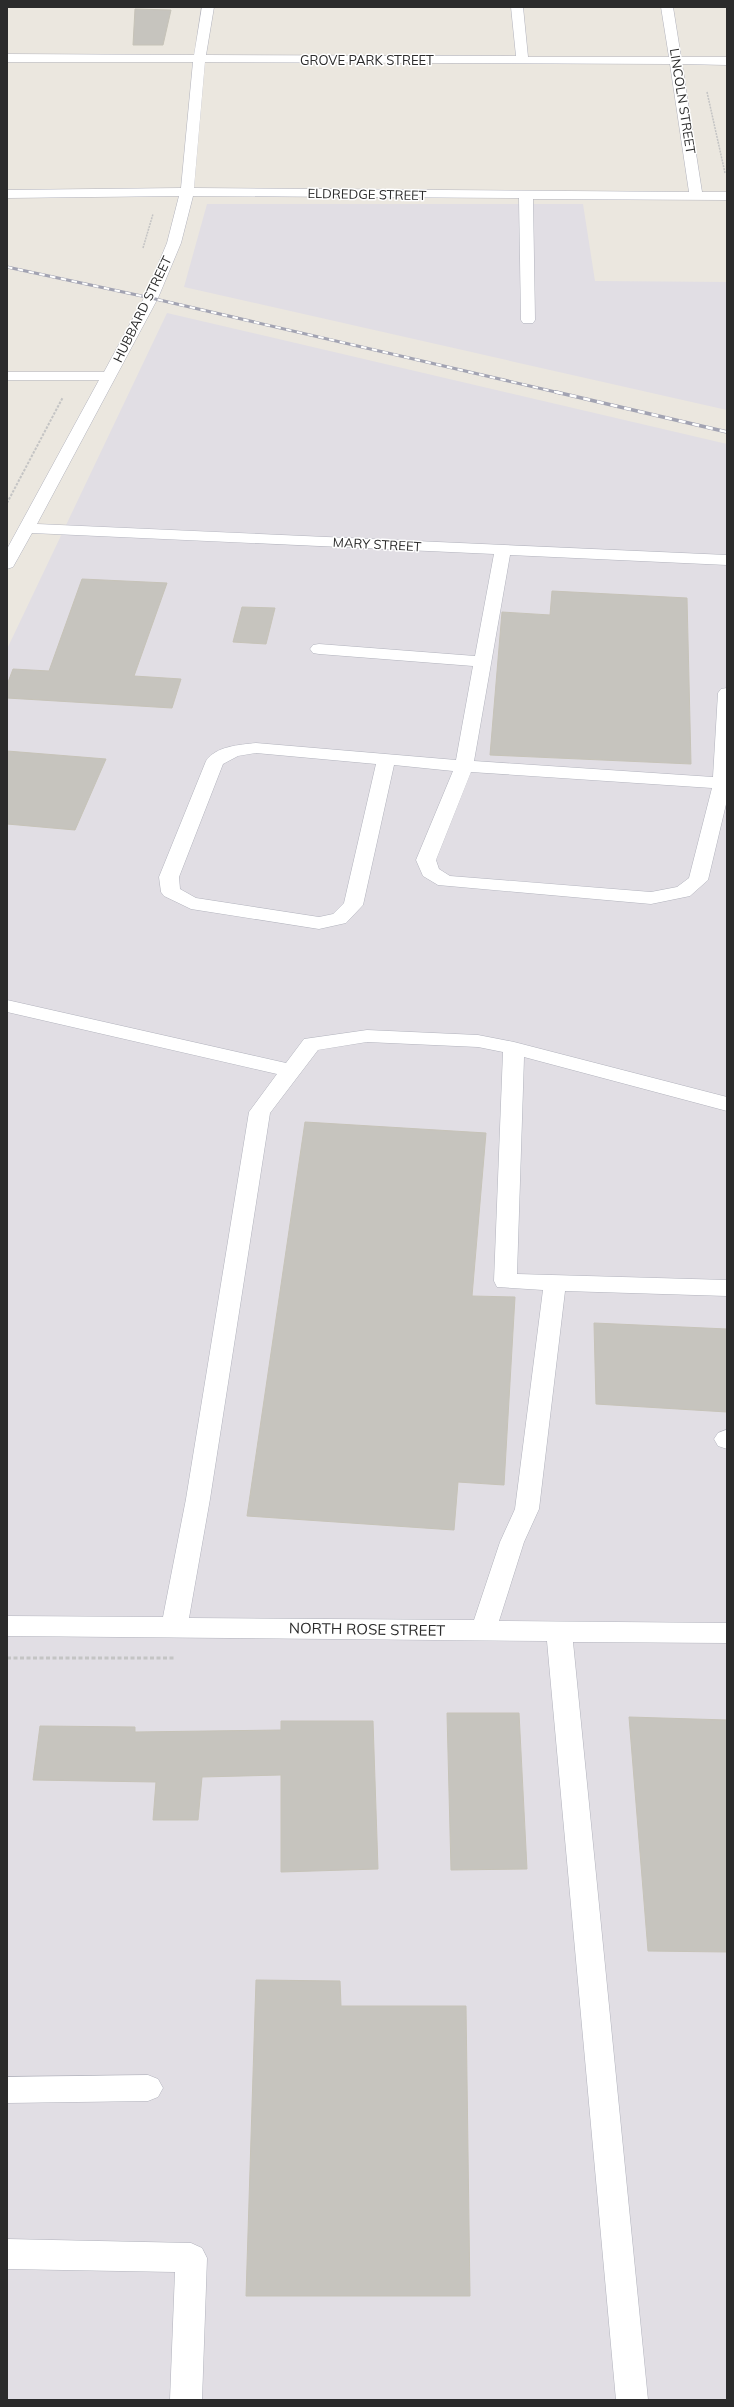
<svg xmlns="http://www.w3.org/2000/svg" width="734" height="2407" font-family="Mulish,sans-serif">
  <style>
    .industrial { fill: #e1dee4 }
    .building { fill: #c6c4be; stroke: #c6c3b8 }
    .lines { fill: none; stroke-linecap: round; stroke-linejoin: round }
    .minor-casing { stroke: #b2b3bd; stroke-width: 1 }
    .path-far2 { stroke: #c4c4c4; stroke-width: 1.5; stroke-dasharray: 2 1; stroke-linecap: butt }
    .path-far1 { stroke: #c4c4c4; stroke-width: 2; stroke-dasharray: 2.5 1.5; stroke-linecap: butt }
    .path { stroke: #c4c4c4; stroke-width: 3; stroke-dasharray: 4 2.5; stroke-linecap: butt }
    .minor { fill: #fff; fill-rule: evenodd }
    .rail-far1-casing { stroke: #a2a3b2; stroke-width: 3 }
    .rail-casing { stroke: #a2a3b2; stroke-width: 3.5 }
    .rail-far1 { stroke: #fff; stroke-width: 2; stroke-dasharray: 5.5; stroke-linecap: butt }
    .rail { stroke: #fff; stroke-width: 2.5; stroke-dasharray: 7; stroke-linecap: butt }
    .labels { text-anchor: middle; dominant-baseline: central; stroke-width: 3; stroke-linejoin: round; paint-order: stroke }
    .far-street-label { font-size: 13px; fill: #2b2b2b; stroke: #fff }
    .street-label { font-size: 15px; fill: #2b2b2b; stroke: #fff }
  </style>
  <rect width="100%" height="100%" fill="#ebe7df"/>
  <g class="industrial">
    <polygon points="207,204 583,204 595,281 727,282 727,410 184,287"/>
    <polygon points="167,313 727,444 727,2400 7,2400 7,649"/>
  </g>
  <g class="building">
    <polygon points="135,9 171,10 163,45 133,45"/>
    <polygon points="82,579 167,583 134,676 181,679 172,708 7,698 7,685 13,669 49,671"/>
    <polygon points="552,591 687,598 691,764 490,755 502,612 550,615"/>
    <polygon points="242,607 275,608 266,644 233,642"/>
    <polygon points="7,751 106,759 75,830 7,824"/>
    <polygon points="305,1122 486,1133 472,1296 515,1297 504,1485 458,1482 454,1530 247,1516"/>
    <polygon points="594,1323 727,1329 727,1412 596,1404"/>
    <polygon points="447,1713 519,1713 527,1869 451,1870"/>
    <polygon points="629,1717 727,1720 727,1952 648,1951"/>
    <polygon points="281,1721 373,1721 378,1869 281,1872 281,1775 202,1777 198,1820 153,1820 156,1782 33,1780 40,1726 135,1727 135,1732 281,1730"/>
    <polygon points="256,1980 340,1981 341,2006 466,2006 470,2296 246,2296"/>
  </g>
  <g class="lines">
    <defs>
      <g id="minor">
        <path d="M202 7H214L206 55 516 56 511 7H523L528 57H669L661 7H673L681 57H727V65L682 64 702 192H727V200L533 199 535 320 533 323H523L521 320 519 198 193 196 181 243 158 298 37 524 727 555V565L510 555 474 761 713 777 718 693 721 689 727 688V800L708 880 690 896 651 904 438 885 423 876 416 860 453 771 394 765 363 905 346 923 319 929 191 909 164 896 161 892 159 877 206 761C216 746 239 745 256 743L456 760 473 666 319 654 313 653 310 649 313 645 319 644 475 656 494 554 32 533 13 567 7 569V549L99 380H7V372H104L144 298 167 243 179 196 7 198V190L181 188 193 62H7V54L194 55ZM205 62 670 64 689 192 194 188ZM256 753 376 764 344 903 333 914 319 917 196 898 180 889 179 877 223 764 238 756ZM471 772 712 788 689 878 677 887 651 892 450 876 439 869 436 860Z"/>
        <path d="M7 1000 286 1063 304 1039 367 1030 478 1035 514 1042 727 1097V1111L524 1057 517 1274 727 1280V1296L565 1291 539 1509 524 1542 499 1621 727 1623V1643L573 1642 648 2400H616L547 1641 7 1636V1616L163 1617 186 1499 249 1112 277 1074 7 1012ZM367 1042 478 1047 503 1052 494 1281 497 1287 543 1290 515 1509 500 1542 474 1620 189 1618 210 1499 270 1113 318 1050Z"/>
        <polygon points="726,1430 727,1431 727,1449 718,1446 714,1439 718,1433"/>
        <polygon points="148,2075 158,2079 163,2088 158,2097 148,2101 7,2103 7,2077"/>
        <polygon points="7,2239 191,2243 202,2248 207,2258 202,2400 170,2400 175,2272 7,2269"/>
      </g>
    </defs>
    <use href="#minor" class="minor-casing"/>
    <g class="path-far2">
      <polyline points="707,92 725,173"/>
      <polyline points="143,248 153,214"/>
    </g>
    <polyline class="path-far1" points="7,503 63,397"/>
    <polyline class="path" points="7,1658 176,1658"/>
    <use href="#minor" class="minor"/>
    <defs>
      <polyline id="rail-far1" points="7,267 151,298 560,393"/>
      <polyline id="rail" points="556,392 727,432"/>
    </defs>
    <use href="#rail-far1" class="rail-far1-casing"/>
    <use href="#rail" class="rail-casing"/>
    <use href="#rail-far1" class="rail-far1"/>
    <use href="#rail" class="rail"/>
  </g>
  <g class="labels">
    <g class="far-street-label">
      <text x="367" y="60">GROVE PARK STREET</text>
      <text transform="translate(683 101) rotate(81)">LINCOLN STREET</text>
      <text transform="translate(367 194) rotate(1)">ELDREDGE STREET</text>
      <text transform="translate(142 309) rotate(-64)">HUBBARD STREET</text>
      <text transform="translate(377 544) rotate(3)">MARY STREET</text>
    </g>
    <g class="street-label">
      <text transform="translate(367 1629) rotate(1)">NORTH ROSE STREET</text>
    </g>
  </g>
  <rect width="734" height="2407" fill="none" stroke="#2b2b2b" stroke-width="16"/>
</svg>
